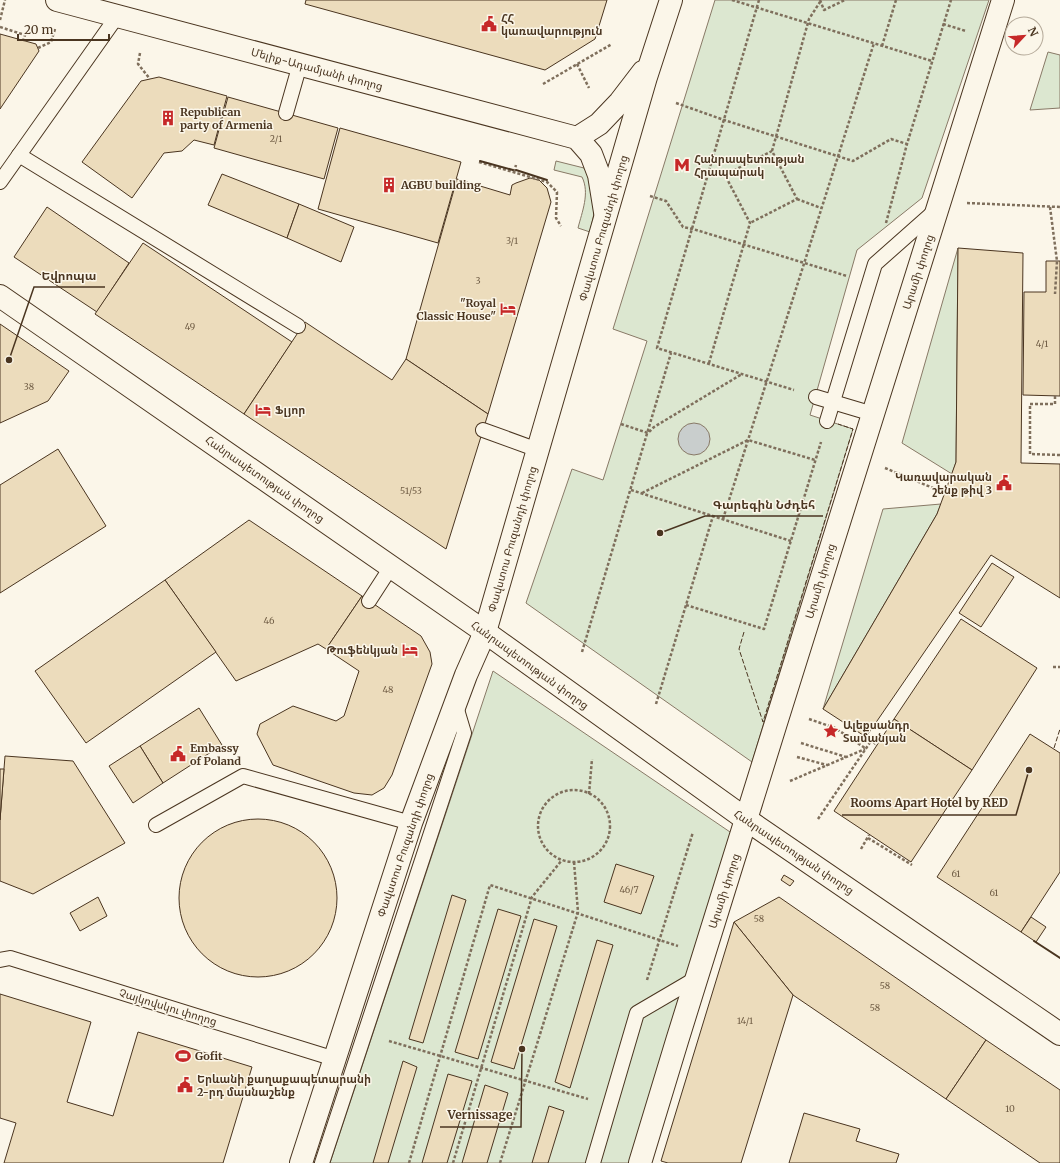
<svg xmlns="http://www.w3.org/2000/svg" width="1060" height="1163" font-family="Merriweather,'Noto Sans Armenian',serif">
  <style>
    .green { fill: #dce7d0; stroke: #887966 }
    .water { fill: #c9cecd; stroke: #887966 }
    .building { fill: #ecdcbc; stroke: #4a3520 }
    .lines { fill: none; stroke-linecap: round; stroke-linejoin: round }
    .lane-casing { stroke: #4a3520; stroke-width: 16 }
    .secondary-casing { stroke: #4a3520; stroke-width: 24 }
    .path { stroke: #7f6f5c; stroke-width: 2.5; stroke-dasharray: 3 2; stroke-linecap: butt }
    .lane { stroke: #fbf6e9; stroke-width: 14 }
    .secondary { stroke: #fbf6e9; stroke-width: 22 }
    .fence { stroke: #4a3520; stroke-width: 1; stroke-dasharray: 5 2; stroke-linecap: butt }
    .wall { stroke: #4a3520; stroke-width: 2 }
    .labels { text-anchor: middle; dominant-baseline: central; stroke-width: 3; stroke-linejoin: round; paint-order: stroke }
    .number-label { font-size: 9px; fill: #725f47 }
    .poi-label { font-size: 11px; font-weight: bold; fill: #4a3520; stroke: #fbf6e9; text-anchor: start }
    .street-label { font-size: 11px; fill: #4a3520; stroke: #fbf6e9 }
    .leader { fill: none; stroke: #4a3520; stroke-width: 1.5 }
    .callout-dot { fill: #4a3520; stroke: #fbf6e9; stroke-width: 1.5 }
    .callout-label { font-size: 12px; text-anchor: middle; font-weight: bold; fill: #4a3520; stroke: #fbf6e9; stroke-width: 3; stroke-linejoin: round; paint-order: stroke }
  </style>
  <rect width="100%" height="100%" fill="#fbf6e9"/>
  <g class="green">
    <polygon points="715,0 989,0 922,198 857,250 810,415 853,429 752,762 526,603 572,469 603,480 647,341 613,329"/>
    <polygon points="1048,52 1060,55 1060,108 1030,110"/>
    <path d="M556 161 584 168 599 190 590 232 578 228C582 212 590 193 582 177L554 170Z"/>
    <polygon points="958,248 956,462 952,474 902,443"/>
    <polygon points="941,504 937,514 823,709 883,509"/>
    <polygon points="493,671 733,834 630,1163 330,1163"/>
  </g>
  <circle class="water" cx="694" cy="439" r="16"/>
  <g class="building">
    <polygon points="306,0 607,0 595,39 545,70 305,4"/>
    <polygon points="0,34 36,44 39,51 0,109"/>
    <polygon points="159,77 227,96 214,145 194,140 182,151 164,153 132,198 82,162 141,81"/>
    <polygon points="228,97 338,128 324,179 214,148"/>
    <polygon points="340,128 461,162 438,243 318,209"/>
    <polygon points="222,174 299,204 287,238 208,205"/>
    <polygon points="530,178 539,180 547,188 551,202 488,414 406,359 457,179 510,195 512,185 516,183"/>
    <polygon points="299,204 354,227 341,262 287,238"/>
    <polygon points="47,207 129,263 97,312 14,257"/>
    <polygon points="143,243 292,342 244,414 95,314"/>
    <polygon points="958,248 1023,253 1021,463 1060,464 1060,598 991,555 866,737 823,709 937,514 956,462"/>
    <polygon points="1046,261 1060,261 1060,396 1023,395 1024,292 1046,292"/>
    <polygon points="305,322 392,380 406,359 488,414 446,549 244,414"/>
    <polygon points="0,324 69,371 48,401 0,423"/>
    <polygon points="58,449 106,526 0,593 0,485"/>
    <polygon points="249,520 362,596 326,649 318,644 236,681 165,580"/>
    <polygon points="992,563 1014,577 981,627 959,613"/>
    <polygon points="165,580 216,652 86,743 35,671"/>
    <polygon points="362,596 421,636 430,652 432,664 392,775 384,788 372,795 354,793 273,765 257,734 260,724 293,706 336,721 344,716 359,671 326,649"/>
    <polygon points="961,619 1037,668 972,770 894,719"/>
    <polygon points="199,708 222,745 163,783 140,746"/>
    <polygon points="894,719 972,770 911,862 834,811"/>
    <polygon points="1030,734 1060,753 1060,872 1021,932 937,877"/>
    <polygon points="140,746 163,783 133,803 109,766"/>
    <polygon points="5,756 73,761 125,843 33,894 0,881 0,820"/>
    <polygon points="0,769 4,769 0,820"/>
    <circle cx="258" cy="898" r="79"/>
    <polygon points="616,864 654,876 641,914 604,902"/>
    <polygon points="784,875 794,881 790,886 781,880"/>
    <polygon points="452,895 466,900 423,1043 409,1039"/>
    <polygon points="98,897 107,916 80,931 70,913"/>
    <polygon points="779,897 986,1040 946,1099 793,995 734,922"/>
    <polygon points="498,909 521,916 478,1059 455,1052"/>
    <polygon points="1031,917 1046,927 1036,942 1021,932"/>
    <polygon points="534,919 557,926 514,1069 491,1062"/>
    <polygon points="734,922 793,995 741,1163 668,1163 661,1161"/>
    <polygon points="597,940 613,945 570,1088 555,1082"/>
    <polygon points="0,994 91,1022 67,1102 113,1116 138,1032 252,1067 223,1163 4,1163 16,1123 0,1118"/>
    <polygon points="986,1040 1060,1090 1060,1163 1040,1163 946,1099"/>
    <polygon points="403,1061 417,1067 388,1163 373,1163"/>
    <polygon points="448,1074 472,1081 447,1163 422,1163"/>
    <polygon points="485,1085 508,1093 487,1163 462,1163"/>
    <polygon points="549,1106 564,1111 548,1163 532,1163"/>
    <polygon points="804,1113 860,1129 856,1141 899,1154 896,1163 789,1163"/>
  </g>
  <g class="lines">
    <defs>
      <g id="lane">
        <polyline points="286,113 300,64"/>
        <polyline points="19,155 298,326"/>
        <polyline points="0,182 118,15"/>
        <polyline points="816,397 873,414"/>
        <polyline points="827,421 875,264 936,210"/>
        <polyline points="483,430 538,450"/>
        <polyline points="369,601 391,567"/>
        <polyline points="156,825 243,776 411,823"/>
        <polyline points="0,960 10,958 335,1059"/>
        <polyline points="322,1163 464,733 455,703"/>
        <polyline points="593,1163 637,1013 695,979"/>
      </g>
      <g id="secondary">
        <polyline points="57,0 577,138 591,154 599,175 605,212"/>
        <polyline points="577,138 599,124 620,102 643,72"/>
        <polyline points="0,296 485,632 747,820 1060,1034"/>
        <polyline points="301,1163 411,823 466,675 485,632 646,77 671,0"/>
        <path d="M640 1163C684 1016 730 870 776 723L1003 0"/>
      </g>
    </defs>
    <use href="#lane" class="lane-casing"/>
    <use href="#secondary" class="secondary-casing"/>
    <g class="path">
      <polyline points="732,0 932,61"/>
      <polyline points="759,0 657,348 794,390"/>
      <polyline points="820,0 824,10 845,0"/>
      <polyline points="0,20 5,0"/>
      <polyline points="943,24 966,31"/>
      <polyline points="0,27 25,35 23,41"/>
      <polyline points="882,46 896,0"/>
      <polyline points="38,48 51,42 55,29"/>
      <polyline points="140,53 138,64 150,79"/>
      <polyline points="577,64 589,88"/>
      <polyline points="543,84 612,44"/>
      <polyline points="676,103 724,120 853,161 891,139 907,144 951,0"/>
      <polyline points="772,151 809,19 820,2"/>
      <polyline points="479,162 547,182 557,192 556,218 561,226"/>
      <polyline points="709,170 725,175"/>
      <polyline points="514,172 516,165"/>
      <polyline points="650,196 666,201 683,227 693,229 847,276"/>
      <polyline points="797,199 821,208"/>
      <polyline points="967,203 1060,207"/>
      <polyline points="1050,207 1057,261 1055,294"/>
      <polyline points="886,223 907,144"/>
      <polyline points="709,363 750,223 725,175 772,151 797,199 750,223"/>
      <polyline points="1055,396 1055,404 1030,404 1030,454 1060,455"/>
      <polyline points="621,424 648,433 654,427 742,374"/>
      <polyline points="885,468 945,493"/>
      <polyline points="631,490 791,541"/>
      <polyline points="642,493 748,440 815,460"/>
      <polyline points="723,519 874,43"/>
      <polyline points="686,605 764,629 821,442"/>
      <polyline points="582,652 671,353"/>
      <polyline points="1053,667 1060,667"/>
      <polyline points="656,704 713,516"/>
      <polyline points="809,719 835,728 865,748"/>
      <polyline points="801,743 846,757"/>
      <polyline points="797,757 827,765"/>
      <polyline points="790,781 865,749"/>
      <circle cx="574" cy="826" r="36"/>
      <polyline points="589,794 592,759"/>
      <polyline points="818,819 871,741"/>
      <polyline points="868,838 912,865"/>
      <polyline points="861,849 869,835"/>
      <polyline points="647,980 693,832"/>
      <polyline points="389,1041 588,1099"/>
      <polyline points="409,1163 490,885 678,946"/>
      <polyline points="453,1163 532,897 562,860"/>
      <polyline points="500,1163 578,912 574,862"/>
    </g>
    <use href="#lane" class="lane"/>
    <use href="#secondary" class="secondary"/>
    <g class="fence">
      <polyline points="744,632 739,649 763,722 853,429 838,424"/>
      <polyline points="866,737 877,746"/>
      <polyline points="1054,748 1060,729"/>
    </g>
    <g class="wall">
      <polyline points="480,161 513,170"/>
      <polyline points="516,170 547,180"/>
      <polyline points="1034,941 1060,958"/>
    </g>
  </g>
  <defs>
    <symbol id="civic-bare" viewBox="-9 -9 18 18"><path d="M-.6-6.5H3V-4.5H.6V-3L4-1V1h2V6H-6V1h2V-1L-.6-3ZM-1.2 2.5V6h2.4V2.5Z" fill="#c62828" stroke="#fbf6e9" stroke-width="2.5" paint-order="stroke"/></symbol>
    <symbol id="building-bare" viewBox="-9 -9 18 18"><path d="M-4-6H4V6H1V3H-1V6H-4ZM-2.5-4.3h1.7v1.8h-1.7ZM.8-4.3h1.7v1.8H.8ZM-2.5-1h1.7V.8h-1.7ZM.8-1h1.7V.8H.8Z" fill="#c62828" stroke="#fbf6e9" stroke-width="2.5" paint-order="stroke"/></symbol>
    <symbol id="metro-bare" viewBox="-9 -9 18 18"><path d="M-5.5 5V-5H-3L0 0L3-5H5.5V5H3V-.5L0 4L-3-.5V5Z" fill="#c62828" stroke="#fbf6e9" stroke-width="2.5" paint-order="stroke"/></symbol>
    <symbol id="hotel-bare" viewBox="-9 -9 18 18"><path d="M-6-4.5h1.5V1H6V5H4.5V3h-9V5H-6ZM-4 0a1.8 1.8 0 1 1 3.6 0ZM.5 0V-2.5h3Q6-2.5 6 0Z" fill="#c62828" stroke="#fbf6e9" stroke-width="2.5" paint-order="stroke"/></symbol>
    <symbol id="sight-bare" viewBox="-9 -9 18 18"><path d="M0-6L1.8-2.2L6-1.7L2.9 1.2L3.7 5.4L0 3.3L-3.7 5.4L-2.9 1.2L-6-1.7L-1.8-2.2Z" fill="#c62828" stroke="#fbf6e9" stroke-width="2.5" paint-order="stroke"/></symbol>
    <symbol id="stadium-bare" viewBox="-9 -9 18 18"><path d="M0-5a6.5 5 0 1 0 0 10a6.5 5 0 1 0 0-10ZM-3.5-1.8h7v3.6h-7Z" fill="#c62828" stroke="#fbf6e9" stroke-width="2.5" paint-order="stroke"/></symbol>
  </defs>
  <g fill-rule="evenodd">
    <use href="#civic-bare" x="478" y="13" width="22" height="22"/>
    <use href="#building-bare" x="157" y="107" width="22" height="22"/>
    <use href="#metro-bare" x="671" y="154" width="22" height="22"/>
    <use href="#building-bare" x="378" y="174" width="22" height="22"/>
    <use href="#hotel-bare" x="497" y="298" width="22" height="22"/>
    <use href="#hotel-bare" x="252" y="399" width="22" height="22"/>
    <use href="#civic-bare" x="993" y="472" width="22" height="22"/>
    <use href="#hotel-bare" x="399" y="639" width="22" height="22"/>
    <use href="#sight-bare" x="820" y="720" width="22" height="22"/>
    <use href="#civic-bare" x="167" y="743" width="22" height="22"/>
    <use href="#stadium-bare" x="172" y="1045" width="22" height="22"/>
    <use href="#civic-bare" x="174" y="1074" width="22" height="22"/>
  </g>
  <g class="labels">
    <g class="number-label">
      <text x="276" y="138">2/1</text>
      <text x="512" y="240">3/1</text>
      <text x="478" y="280">3</text>
      <text x="190" y="326">49</text>
      <text x="1042" y="343">4/1</text>
      <text x="29" y="386">38</text>
      <text x="411" y="490">51/53</text>
      <text x="269" y="620">46</text>
      <text x="388" y="689">48</text>
      <text x="956" y="873">61</text>
      <text x="629" y="889">46/7</text>
      <text x="994" y="892">61</text>
      <text x="759" y="918">58</text>
      <text x="885" y="985">58</text>
      <text x="875" y="1007">58</text>
      <text x="745" y="1020">14/1</text>
      <text x="1010" y="1108">10</text>
    </g>
    <g class="poi-label">
      <text x="501" y="18">ՀՀ<tspan x="501" dy="13">կառավարություն</tspan></text>
      <text x="180" y="112">Republican<tspan x="180" dy="13">party of Armenia</tspan></text>
      <text x="694" y="159">Հանրապետության<tspan x="694" dy="13">Հրապարակ</tspan></text>
      <text x="401" y="185">AGBU building</text>
      <text x="496" y="303" text-anchor="end">"Royal<tspan x="496" dy="13">Classic House"</tspan></text>
      <text x="275" y="410">Ֆլյոր</text>
      <text x="992" y="477" text-anchor="end">Կառավարական<tspan x="992" dy="13">շենք թիվ 3</tspan></text>
      <text x="398" y="650" text-anchor="end">Թուֆենկյան</text>
      <text x="843" y="725">Ալեքսանդր<tspan x="843" dy="13">Տամանյան</tspan></text>
      <text x="190" y="748">Embassy<tspan x="190" dy="13">of Poland</tspan></text>
      <text x="195" y="1056">Gofit</text>
      <text x="197" y="1079">Երևանի քաղաքապետարանի<tspan x="197" dy="13">2-րդ մասնաշենք</tspan></text>
    </g>
    <g class="street-label">
      <text transform="translate(317 69) rotate(15)">Մելիք-Ադամյանի փողոց</text>
      <text transform="translate(603 228) rotate(-74)">Փավստոս Բուզանդի փողոց</text>
      <text transform="translate(918 272) rotate(-72)">Արամի փողոց</text>
      <text transform="translate(265 479) rotate(35)">Հանրապետության փողոց</text>
      <text transform="translate(512 539) rotate(-74)">Փավստոս Բուզանդի փողոց</text>
      <text transform="translate(820 581) rotate(-73)">Արամի փողոց</text>
      <text transform="translate(530 665) rotate(36)">Հանրապետության փողոց</text>
      <text transform="translate(405 845) rotate(-71)">Փավստոս Բուզանդի փողոց</text>
      <text transform="translate(794 852) rotate(34)">Հանրապետության փողոց</text>
      <text transform="translate(724 891) rotate(-72)">Արամի փողոց</text>
      <text transform="translate(168 1007) rotate(17)">Չայկովսկու փողոց</text>
    </g>
  </g>
  <path class="leader" d="M9 360L34 287H105M660 533L705 516H823M1029 770L1016 815H842M522 1049L521 1127H440"/>
  <g class="callout-dot">
    <circle cx="9" cy="360" r="4"/>
    <circle cx="660" cy="533" r="4"/>
    <circle cx="1029" cy="770" r="4"/>
    <circle cx="522" cy="1049" r="4"/>
  </g>
  <g class="callout-label">
    <text x="69" y="280">Եվրոպա</text>
    <text x="764" y="509">Գարեգին Նժդեհ</text>
    <text x="929" y="807">Rooms Apart Hotel by RED</text>
    <text x="480" y="1119">Vernissage</text>
  </g>
  <g transform="translate(1024 36) rotate(64)"><circle r="19" fill="#fbf6e9" stroke="#b4a999"/>
  <path d="M0-3L7 15L0 10L-7 15Z" fill="#c62828"/>
  <text y="-6" font-size="11" font-weight="bold" text-anchor="middle" fill="#4a3520">N</text>
  </g>
  <path d="M18 34v6h91v-6" fill="none" stroke="#4a3520" stroke-width="2"/>
  <text x="24" y="34" font-size="12" fill="#4a3520" stroke="#fbf6e9" stroke-width="3" paint-order="stroke">20 m</text>
</svg>
